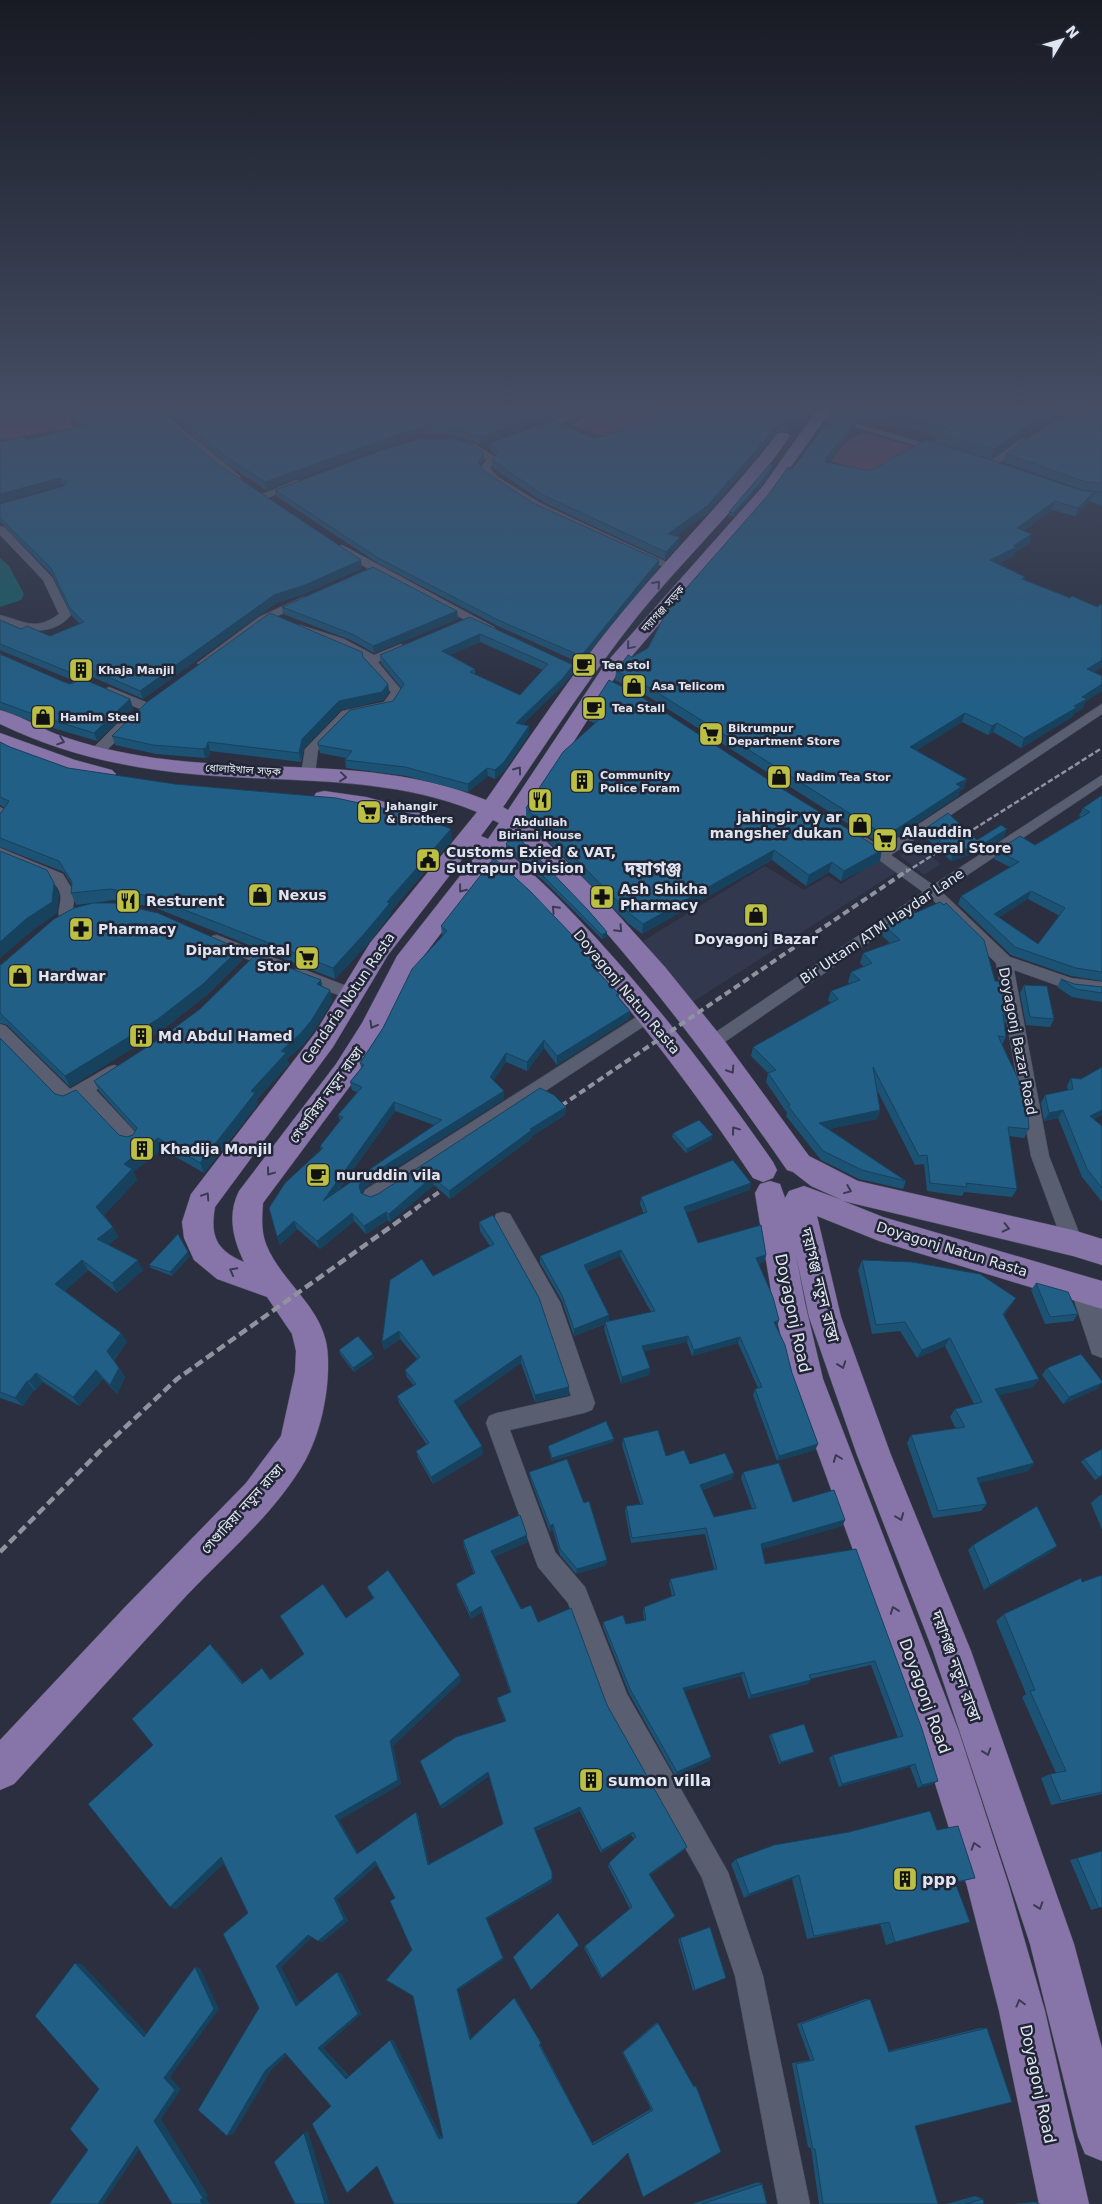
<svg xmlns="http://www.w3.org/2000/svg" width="1102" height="2204" font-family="'DejaVu Sans','Noto Sans Bengali',sans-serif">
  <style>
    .built { fill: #32384e }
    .green { fill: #663e5b }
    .water { fill: #165c65 }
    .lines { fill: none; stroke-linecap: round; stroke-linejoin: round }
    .minor-casing { stroke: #494d5b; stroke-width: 1 }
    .secondary-casing { stroke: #494d5b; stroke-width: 1 }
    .primary-casing { stroke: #494d5b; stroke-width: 1 }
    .minor { fill: #595e71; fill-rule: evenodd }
    .secondary { fill: #595e71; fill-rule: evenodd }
    .primary { fill: #8774a8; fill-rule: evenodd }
    .rail-far2 { stroke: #8f93a0; stroke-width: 2.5; stroke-dasharray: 5.5 2.5; stroke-linecap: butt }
    .rail-far1 { stroke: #8f93a0; stroke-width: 4; stroke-dasharray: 7 4; stroke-linecap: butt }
    .rail { stroke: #8f93a0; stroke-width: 4.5; stroke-dasharray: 9 4.5; stroke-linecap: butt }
    .wall { fill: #1c5274; fill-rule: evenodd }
    .shaded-wall { fill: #17425e }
    .building { fill: #215f87; stroke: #17425e; fill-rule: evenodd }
    .oneway { stroke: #3a3a52 }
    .labels { text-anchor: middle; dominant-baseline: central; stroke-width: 5; stroke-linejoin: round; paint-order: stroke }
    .far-street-label { font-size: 11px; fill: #e1e5f0; stroke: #212636 }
    .far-poi-label { font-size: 11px; font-weight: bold; fill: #e1e5f0; stroke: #212636; text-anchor: start }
    .poi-label { font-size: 14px; font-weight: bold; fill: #e1e5f0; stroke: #212636; text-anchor: start }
    .street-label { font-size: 14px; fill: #e1e5f0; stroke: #212636 }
    .near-street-label { font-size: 16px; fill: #e1e5f0; stroke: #212636 }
    .near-poi-label { font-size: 16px; font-weight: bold; fill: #e1e5f0; stroke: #212636; text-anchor: start }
    .district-label { font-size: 19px; font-weight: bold; fill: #e1e5f0; stroke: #212636 }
  </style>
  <rect width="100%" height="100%" fill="#2b2f40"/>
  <g class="built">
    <polygon points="917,846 941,864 924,875 899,855"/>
    <polygon points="880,859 898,871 691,1003 643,941 765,866 804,890 828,876 841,884"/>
  </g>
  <g class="green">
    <polygon points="0,406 65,406 74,428 0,440"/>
    <polygon points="609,406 637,406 655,414 617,439 581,430 573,426 580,419"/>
    <path d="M863 433 913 446 869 473 831 461C840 449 848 437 863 433Z"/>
  </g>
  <polygon class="water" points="0,558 9,566 24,594 21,600 0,607"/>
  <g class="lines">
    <defs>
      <g id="minor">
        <polygon points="146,406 155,406 240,476 240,480 234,480"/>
        <polygon points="553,406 573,406 590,410 539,432 533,432 533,428 575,411"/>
        <polygon points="786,406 798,406 946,450 938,452"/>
        <polygon points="453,439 476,445 495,457 497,459 490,468 498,477 542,504 677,567 672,570 668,569 534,508 492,481 480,468 487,460 470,449 453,443"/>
        <polygon points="1022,439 1030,441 995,466 989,466 989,462"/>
        <polygon points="297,480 300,481 300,485 267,498 258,496"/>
        <path d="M0 526 4 527 52 577 71 615C53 637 23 632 0 622V615C24 621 35 632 59 614L43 580 0 535Z"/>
        <polygon points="342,545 494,627 496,629 490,632 486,631 370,570 338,550 337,548"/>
        <polygon points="303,597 307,598 307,602 267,621 207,666 203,667 197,663 259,617"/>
        <polygon points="300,625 344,639 374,655 401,644 407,648 378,662 403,692 392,708 350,717 318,750 315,774 308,778 301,774 305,749 342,711 384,702 391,692 366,664 365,659 336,643 296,630 296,626"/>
        <polygon points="109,687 148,703 150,706 148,709 140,709 105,694 103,691"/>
        <polygon points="1102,704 1102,714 891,855 933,885 1102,775 1102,785 942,892 1010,957 1071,978 1102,982 1102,994 1070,990 1014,970 1049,1156 1083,1243 1080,1249 1073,1251 1066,1249 1063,1243 1031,1156 996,963 932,899 719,1046 713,1048 707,1046 705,1042 707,1038 923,892 857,844 855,841 857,838 867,838 882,848"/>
        <polygon points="129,716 134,717 135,720 134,723 101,756 91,756 89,753 91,750 124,717"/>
        <polygon points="0,807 12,813 5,823 0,824"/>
        <path d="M0 848 63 874 75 894 71 921H61C55 912 63 902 60 893 55 875 17 865 0 858Z"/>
        <polygon points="217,935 282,961 284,965 282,969 270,969 212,944 209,940 212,936"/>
        <polygon points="300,968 357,990 359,994 357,998 351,1000 294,978 292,974 294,970"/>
        <polygon points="649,1009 655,1011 657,1015 655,1019 379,1200 372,1203 365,1200 363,1195 365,1190"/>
        <polygon points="0,1024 6,1026 70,1089 108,1067 114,1065 120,1067 123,1072 120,1077 96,1090 137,1134 140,1139 137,1144 131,1146 125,1144 82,1098 68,1105 62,1103 0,1040"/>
        <polygon points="503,1212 510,1214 560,1302 595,1403 592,1410 584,1413 510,1430 555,1552 585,1587 627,1694 728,1872 763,1976 810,2204 778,2204 735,1976 702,1878 608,1710 568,1603 538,1567 486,1423 489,1416 497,1413 571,1396 541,1305 494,1220 496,1214"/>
      </g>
      <polygon id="secondary" points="1085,1278 1095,1282 1102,1300 1102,1358 1092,1354 1071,1291 1075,1282"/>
      <g id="primary">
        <path d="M820 406H834L773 492 619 671 524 819 602 897 665 967 724 1040 809 1156 858 1181 1073 1230 1102 1239V1265L1073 1256 843 1201 883 1217 1102 1281V1309L879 1241 817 1216 841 1317 891 1455 971 1651 1074 1944 1102 2048V2161L1085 2154 1078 2137 1030 1944 933 1651 857 1455 809 1317 796 1255 805 1303 823 1379 959 1732 1009 1886 1045 2011 1089 2204H1039L999 2011 967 1886 919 1732 791 1379 773 1303 755 1193 760 1184 770 1181 780 1184 785 1198 789 1191 804 1186 842 1200 811 1186 793 1172 787 1170C716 1068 643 968 556 878 542 863 529 848 514 834L504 850C538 876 568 908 597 939 661 1009 719 1084 773 1162L777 1170 773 1178 763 1182 753 1178C700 1099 643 1022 579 951 553 921 526 890 493 865L416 966 386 1027 356 1078 263 1203C262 1217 261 1231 266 1244 282 1285 328 1309 328 1359 329 1392 321 1432 305 1461 276 1512 228 1552 188 1594 129 1657 72 1721 14 1784L0 1790V1740L125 1607 246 1483 281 1436 295 1372 296 1351 292 1334 267 1297 217 1279 194 1260 184 1238 182 1222 191 1194 315 1033 370 943 477 812C395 778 303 782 216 776 140 771 68 757 0 724V710C19 715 37 726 56 734 88 746 121 753 155 758 265 773 382 757 486 800 531 736 574 670 624 610 674 550 730 495 778 433H788L790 436C745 502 686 556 636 618 588 679 546 744 503 807L508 810 605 664 763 486ZM493 820 499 823 488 839 481 836ZM471 848 478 853 397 956 362 1023 336 1064 239 1191C227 1215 233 1239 244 1262 216 1250 210 1236 215 1207L333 1047 388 955Z"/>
        <path d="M0 733 75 760 112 770 116 774 112 778C90 784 24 755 0 746Z"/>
        <polygon points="324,791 366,797 419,811 422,816 419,821 411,823 365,810 316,803 313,798 316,793"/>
      </g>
    </defs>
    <use href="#minor" class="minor-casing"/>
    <use href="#secondary" class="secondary-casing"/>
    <use href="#primary" class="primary-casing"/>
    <use href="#minor" class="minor"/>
    <use href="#secondary" class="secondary"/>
    <use href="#primary" class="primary"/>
    <polyline class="rail-far2" points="906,872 1102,748"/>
    <g class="rail-far1">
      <polyline points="552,1112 908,870"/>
      <polyline points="415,1209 452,1183"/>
    </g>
    <polyline class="rail" points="0,1552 103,1448 177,1379 417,1208"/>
  </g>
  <g class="wall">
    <polygon points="67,406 149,406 216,463 362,568 306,593 276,603 143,699 90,676 85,675 72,680 0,650 0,620 21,629 50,636 80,624 72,616 53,576 0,522 0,504 64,486 63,485 0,502 0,442 27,440 81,427"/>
    <polygon points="157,406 229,406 174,420"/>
    <polygon points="234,406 567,406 567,412 480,444 450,434 425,434 408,438 266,490 226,464 183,427 181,420"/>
    <polygon points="658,406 791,406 806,411 805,419 786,431 777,432 707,514 675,536 679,545 665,560 543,502 493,468 492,460 496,456 491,451 490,443 595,439 630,427 661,407"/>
    <polygon points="839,406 1053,419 1040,424 991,459 935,443 936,436 873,418 869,423 850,418 857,420 855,428 827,463 870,471 1080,490 1102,493 1102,506 1090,501 1075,516 1052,510 1023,531 1030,543 1015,552 1014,556 997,564 1025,577 1024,580 1102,667 1093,672 1085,702 1083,708 1074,714 1072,717 1021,748 993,732 988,735 962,722 917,750 964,788 960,790 958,796 883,846 649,697 615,680 616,671 632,657 648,648 792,469 838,415"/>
    <polygon points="1102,411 1102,492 1083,490 1003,462 1006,454"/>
    <polygon points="484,453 484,459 480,465 484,471 533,503 659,567 580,663 498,626 379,564 276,496 275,490"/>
    <polygon points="773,469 762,485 733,517 729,515 729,512"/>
    <polygon points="282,607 457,611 458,619 374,653 353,641 283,614"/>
    <path d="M470 617 573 665V673L562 686 523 724 529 726V734L505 770 495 779 488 776 468 792 406 776 346 768 345 760 346 758 320 753 318 745 393 701 401 688 381 663 380 655ZM480 642 543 670 520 695 475 674V669L450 655Z"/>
    <polygon points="0,654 64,682 130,699 133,708 97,741 36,723 0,709"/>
    <polygon points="363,657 388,684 389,692 383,700 341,710 304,748 301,762 210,751 209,757 205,758 156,754 115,745 112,736"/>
    <polygon points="609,680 880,861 841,881 829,872 806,886 772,860 642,934 629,924 526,819 526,808 595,723 589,721 589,711"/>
    <polygon points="0,742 10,747 68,768 452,840 391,911 391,914 366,946 335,979 153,907 114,900 94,903 242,960 207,995 162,1030 70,1087 7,1025 0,1023 0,965 93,903 76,905 71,893 72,885 64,872 0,847 0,813 1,813 5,808 0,805"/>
    <path d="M1102 795V981L1071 976 1011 955 958 904 961 896 1010 867 994 859 997 851 1035 845 1081 817 1079 816 1083 808ZM1028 899 1060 916 1038 944 999 917Z"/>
    <polygon points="926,828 977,840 1004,837 980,852 979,852 951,861 924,836"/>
    <polygon points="514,833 607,937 602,939 544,881 506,849 506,844"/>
    <path d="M441 926 597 961 596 970 619 994V998L630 1011 629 1019 557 1065 544 1048 527 1071 506 1062 493 1081 504 1099 364 1188 362 1193 370 1197 378 1194 566 1107 565 1115 532 1136V1138L450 1199 434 1185 390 1222 388 1220 366 1234 354 1221 320 1249 297 1229 280 1245 277 1237 321 1150 320 1146 340 1121 338 1115 357 1092 352 1090 350 1082 361 1068 360 1063 443 936 442 935ZM395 1111 434 1125 338 1191Z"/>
    <polygon points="885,926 995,981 1009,1014 1005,1024 1004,1024 1006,1037 1002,1045 1029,1129 1024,1138 1009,1136 1017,1189 1012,1197 964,1192 962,1196 927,1191 924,1164 915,1165 877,1090 880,1110 877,1119 829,1129 906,1181 903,1189 859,1179 821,1160 786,1116 787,1113 766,1082 768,1073 751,1056 753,1047 831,1003 828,1000 831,991 850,984 848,982 851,972 864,967 860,963 863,953 890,943 882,936"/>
    <polygon points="1061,979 1074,984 1102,987 1102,1002 1072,997 1057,987"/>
    <polygon points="321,980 322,986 330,990 332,1001 313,1032 303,1045 287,1059 289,1064 257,1099 258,1104 204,1173 162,1149 133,1172 137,1180 104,1215 113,1227 118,1237 108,1245 143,1270 117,1293 88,1270 65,1291 121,1333 127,1342 114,1360 125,1377 117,1394 103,1379 79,1406 43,1382 36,1390 34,1390 23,1406 0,1398 0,1038 55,1094 119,1135 127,1137 133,1135 135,1131 99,1091 94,1081"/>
    <polygon points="1024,985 1054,1019 1050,1027 1026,1025 1020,993"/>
    <polygon points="1102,1067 1102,1115 1094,1119 1102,1126 1102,1202 1082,1177 1058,1118 1044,1121 1041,1103 1045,1095 1068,1090 1067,1086 1071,1078 1081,1079"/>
    <polygon points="673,1133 712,1139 686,1153 672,1137"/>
    <path d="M751 1183 749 1190 686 1213 698 1243 766 1255 764 1262 758 1264 779 1320 776 1327 792 1373 818 1444 815 1450 777 1461 753 1395 755 1389 758 1388 738 1343 692 1356 687 1342 644 1351 650 1368 649 1375 621 1384 604 1329 605 1324 574 1336 562 1301 540 1263V1256L644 1214 640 1204 641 1197ZM620 1256 651 1312 609 1321V1315L587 1271Z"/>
    <polygon points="493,1215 569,1395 535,1402 521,1363 458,1407 483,1454 433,1484 418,1458 416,1451 427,1445 399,1403 397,1396 414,1386 407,1377 405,1370 417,1359 400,1339 384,1350 382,1342 433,1276 490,1246 480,1231 479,1222"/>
    <polygon points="190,1256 172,1276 151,1268 149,1265"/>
    <polygon points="862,1260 1016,1298 1004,1315 1039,1379 1033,1387 999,1395 1034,1463 1028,1471 979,1483 987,1504 981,1511 933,1518 907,1443 911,1435 956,1429 950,1417 955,1409 974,1404 945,1346 917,1358 900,1331 872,1334 858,1270"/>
    <polygon points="1036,1283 1078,1314 1073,1321 1045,1324 1031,1290"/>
    <polygon points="339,1350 374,1358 354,1372 340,1354"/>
    <polygon points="1047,1368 1102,1381 1102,1383 1097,1389 1063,1404 1042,1375"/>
    <polygon points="623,1438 666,1456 690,1464 734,1473 732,1479 702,1490 714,1517 752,1509 741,1478 743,1472 793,1502 845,1520 842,1526 762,1549 765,1564 856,1549 933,1784 918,1788 910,1767 839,1787 829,1758 833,1755 898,1738 871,1665 810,1679 808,1684 749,1699 741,1676 684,1691 711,1757 709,1761 675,1776 629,1693 603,1627 603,1622 626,1624 644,1620 643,1612 644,1607 672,1596 669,1584 670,1579 714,1569 705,1534 631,1543 625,1511 626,1506 640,1504 622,1445"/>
    <polygon points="614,1439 613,1442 552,1461 548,1449 548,1446"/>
    <polygon points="1102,1449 1102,1476 1095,1480 1081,1462 1084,1459"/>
    <polygon points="529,1472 584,1503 607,1560 606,1565 576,1574 560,1555 553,1530 550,1532 530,1478"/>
    <polygon points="1100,1495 1102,1495 1102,1530 1091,1503"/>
    <path d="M527 1535V1542L494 1557 521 1609 538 1622 607 1705 684 1850 650 1875 675 1916 601 1979 584 1948 585 1946 630 1909 608 1866 609 1863 634 1839 631 1835 601 1853 580 1811 535 1831 552 1882 487 1919 504 1959 458 1990 471 2038 515 1998 541 2043 540 2044 592 2143 651 2109 622 2052 656 2023H658L692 2085H693L696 2086 643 2197 628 2154 377 2166 331 2106 287 2055 271 2070 233 2134 259 2008 248 1913 224 1863 176 1909 170 1907 153 1745 216 1650 243 1683 267 1674 271 1680 304 1654 346 1618 373 1598 367 1587 461 1681 393 1746 401 1784 339 1820 358 1853 416 1812 418 1815 429 1864 503 1824 489 1776 442 1809 505 1721 498 1703 497 1698 510 1692 482 1612 471 1619 458 1591 456 1584 474 1574 464 1547 463 1540ZM377 1865 395 1898 412 1950 443 2136 441 2137 393 2040 349 2076 323 2048 361 2014 341 1973 299 2003 281 1967 312 1937 322 1942 348 1921 337 1900Z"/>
    <polygon points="973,1545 1057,1546 1051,1552 984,1590 968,1550"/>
    <polygon points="1102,1575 1102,1794 1051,1805 1041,1778 1050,1774 1056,1773 1022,1697 1026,1694 996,1621 1004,1614 1082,1582"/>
    <polygon points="771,1734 812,1753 779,1764 769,1736"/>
    <polygon points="937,1830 975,1878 956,1883 895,1942 886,1945 880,1924 807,1939 792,1879 744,1898 731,1864 736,1859 849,1832"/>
    <polygon points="1077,1858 1102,1907 1091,1910 1070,1860"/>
    <polygon points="680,1938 695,1990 693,1991 678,1939"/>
    <polygon points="865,1999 870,1999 888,2051 980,2028 987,2028 915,2126 938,2204 819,2204 811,2148 808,2147 792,2063 810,2060 797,2024"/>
    <polygon points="758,2182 762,2184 767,2204 692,2204"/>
    <polygon points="975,2196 983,2199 984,2204 946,2204"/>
    <polygon points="1035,2202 1041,2204 1014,2204"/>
  </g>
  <g class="shaded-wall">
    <polygon points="201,406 229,406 174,420 173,413"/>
    <polygon points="565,406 567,406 567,412 480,444 480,437"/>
    <polygon points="875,408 873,418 869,423 871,413"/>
    <polygon points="1056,409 1053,419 1040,424 991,459 994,449 1043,415"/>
    <polygon points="806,411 805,419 786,431 787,424"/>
    <polygon points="857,420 855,428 827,464 826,468 825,459"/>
    <polygon points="778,425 777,432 707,514 667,542 668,534"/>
    <polygon points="424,427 425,434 408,438 266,490 265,482 407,431"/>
    <polygon points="484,453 484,459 478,468 478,462"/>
    <polygon points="773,465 773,469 762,485 733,517 734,513"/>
    <polygon points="60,478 63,485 0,502 0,494"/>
    <polygon points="1093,493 1090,501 1075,516 1078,508"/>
    <polygon points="1055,501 1052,510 1014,537 1017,528"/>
    <polygon points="1032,534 1030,543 1015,552 1014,556 987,569 990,560"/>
    <polygon points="680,537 679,545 665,560 666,552"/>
    <polygon points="361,560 362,568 306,593 276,603 143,699 140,691 274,595"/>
    <polygon points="659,560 659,567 580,663 581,656"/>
    <polygon points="457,611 458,619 374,653 373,646"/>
    <polygon points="480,634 480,642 442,659 442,651"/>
    <polygon points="1102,660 1102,667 1083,679 1087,669"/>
    <polygon points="573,665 573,673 562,686 516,731 516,723"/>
    <polygon points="83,667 85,675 72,680 69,672"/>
    <polygon points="388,684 389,692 383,700 341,710 304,748 301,762 299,753 302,739 339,701"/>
    <polygon points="1102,684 1102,691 1085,702 1083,708 1074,714 1072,717 1021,748 1024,738 1074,706 1082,697"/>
    <polygon points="130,699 133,708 97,741 94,733"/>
    <polygon points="965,713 962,722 908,756 910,747"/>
    <polygon points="997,723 993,732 988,735 992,726"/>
    <polygon points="529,726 529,734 505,770 495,779 495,770"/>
    <polygon points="208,742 210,751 209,757 205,758 203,749"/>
    <polygon points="487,768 488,776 468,792 468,784"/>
    <polygon points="967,779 964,788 960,790 958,796 883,846 886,836 956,784"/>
    <polygon points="451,829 452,840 391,911 391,914 366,946 335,979 333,968 387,902"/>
    <polygon points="1007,829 1004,837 980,852 983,844"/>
    <polygon points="982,844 979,852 951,861 953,853"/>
    <polygon points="774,850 772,860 642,934 643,924"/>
    <polygon points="882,850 880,861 841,881 844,871"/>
    <polygon points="832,862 829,872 806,886 809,875"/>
    <polygon points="54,883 59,894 57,913 32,931 0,958 0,942"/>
    <polygon points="1031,891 1028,899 991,922 994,914"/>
    <polygon points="607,932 607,937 602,939 602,935"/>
    <polygon points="239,949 242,960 207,995 162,1030 70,1087 65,1076"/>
    <polygon points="597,961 597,970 591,973 591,965"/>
    <polygon points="321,980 323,991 317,984"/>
    <polygon points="330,990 332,1001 313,1032 303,1045 287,1059 289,1064 257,1099 258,1104 204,1173 200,1163 251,1091"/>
    <polygon points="630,1011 629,1019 557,1065 557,1056"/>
    <polygon points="544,1040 544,1048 527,1071 527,1062"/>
    <polygon points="506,1053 506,1062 490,1086 490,1077"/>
    <polygon points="504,1091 504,1099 364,1188 361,1194 359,1186 362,1180"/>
    <polygon points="394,1102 395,1111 325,1209 323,1201"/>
    <polygon points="566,1107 565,1115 532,1136 532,1138 450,1199 449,1191 530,1129"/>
    <polygon points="880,1110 877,1119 816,1132 819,1123"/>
    <polygon points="1063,1110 1058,1118 1044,1121 1049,1113"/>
    <polygon points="1102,1110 1102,1115 1085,1124 1090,1116"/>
    <polygon points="713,1135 712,1139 686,1153 687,1149"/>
    <polygon points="158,1138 162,1149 133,1172 137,1180 102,1217 96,1207 124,1164"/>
    <polygon points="432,1177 434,1185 390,1222 389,1214"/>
    <polygon points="751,1183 749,1190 683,1214 684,1207"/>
    <polygon points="386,1212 388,1220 366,1234 364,1226"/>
    <polygon points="352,1213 354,1221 320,1249 317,1241"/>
    <polygon points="294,1221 297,1229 280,1245 277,1237"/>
    <polygon points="113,1227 118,1237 103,1249 97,1239"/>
    <polygon points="621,1250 620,1256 584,1272 584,1265"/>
    <polygon points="188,1252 190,1256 172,1276 170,1272"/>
    <polygon points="766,1255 764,1262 754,1265 756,1258"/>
    <polygon points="82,1260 88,1270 62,1294 55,1284"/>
    <polygon points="138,1260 143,1270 117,1293 112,1283"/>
    <polygon points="1016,1298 1010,1307 997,1322 1003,1314"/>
    <polygon points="609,1315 609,1322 574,1336 574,1329"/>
    <polygon points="779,1320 777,1327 772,1328 774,1322"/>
    <polygon points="399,1331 400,1339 384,1350 382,1342"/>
    <polygon points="121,1333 127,1342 113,1360 107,1351"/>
    <polygon points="688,1336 687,1342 641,1352 642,1346"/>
    <polygon points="740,1337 738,1343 692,1356 694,1350"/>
    <polygon points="950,1338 945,1346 917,1358 922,1350"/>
    <polygon points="373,1354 374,1358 354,1372 353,1368"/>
    <polygon points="521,1355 521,1363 455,1409 454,1401"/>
    <polygon points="119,1368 125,1377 117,1394 110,1385"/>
    <polygon points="650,1368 649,1375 621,1384 622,1377"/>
    <polygon points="96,1370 103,1379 79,1406 73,1397"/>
    <polygon points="36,1373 43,1382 36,1390 29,1381"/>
    <polygon points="1039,1379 1033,1387 990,1398 995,1389"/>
    <polygon points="27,1381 34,1390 23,1406 15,1398"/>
    <polygon points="1102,1383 1097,1389 1063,1404 1069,1397"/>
    <polygon points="569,1387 569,1395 535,1402 535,1395"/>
    <polygon points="614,1439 613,1442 552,1461 552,1458"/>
    <polygon points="818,1444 815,1450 777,1461 779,1456"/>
    <polygon points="482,1446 483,1454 433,1484 431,1477"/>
    <polygon points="1034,1463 1028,1471 971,1485 977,1478"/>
    <polygon points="734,1473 732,1479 698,1491 700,1485"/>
    <polygon points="845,1520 842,1526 759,1550 761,1544"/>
    <polygon points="553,1524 553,1530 550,1532 550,1526"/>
    <polygon points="527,1535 527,1542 492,1558 491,1551"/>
    <polygon points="1057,1546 1051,1552 984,1590 990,1585"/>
    <polygon points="607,1560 606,1565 576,1574 577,1569"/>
    <polygon points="481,1606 482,1612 471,1619 470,1613"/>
    <polygon points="744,1672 741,1676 681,1692 683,1688"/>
    <polygon points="460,1675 461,1681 393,1746 401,1784 339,1820 361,1857 357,1854 335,1816 390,1741"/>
    <polygon points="811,1680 808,1684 749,1699 751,1695"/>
    <polygon points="814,1752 812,1753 779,1764 781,1762"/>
    <polygon points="711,1757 709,1761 675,1776 677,1772"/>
    <polygon points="915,1764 910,1767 839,1787 842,1784"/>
    <polygon points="488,1772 489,1776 442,1809 440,1806"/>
    <polygon points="938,1781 933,1784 918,1788 922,1785"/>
    <polygon points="580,1807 580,1811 534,1831 534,1828"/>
    <polygon points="416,1812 418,1815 430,1868 428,1865"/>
    <polygon points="633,1832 631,1835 601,1853 602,1850"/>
    <polygon points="687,1847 684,1850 648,1876 649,1874"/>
    <polygon points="221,1857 227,1860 176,1909 170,1907"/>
    <polygon points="375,1861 378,1864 337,1900 348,1921 322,1942 318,1941 334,1898"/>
    <polygon points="799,1875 792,1879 744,1898 749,1894"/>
    <polygon points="552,1879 552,1882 487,1919 504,1959 458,1990 472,2039 470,2040 457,1989 486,1918"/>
    <polygon points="308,1935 313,1936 281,1967 301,2006 296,2006 276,1966"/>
    <polygon points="75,1963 82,1964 150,2037 144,2037"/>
    <polygon points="195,1967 200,1968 219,2009 170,2077 181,2089 161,2119 208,2195 206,2198 210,2204 202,2204 154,2121 164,2078"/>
    <polygon points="337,1972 341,1973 361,2014 323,2048 350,2078 346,2079 318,2048"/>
    <polygon points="390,2040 393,2040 441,2137 439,2139"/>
    <polygon points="290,2052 271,2070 233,2134 227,2136 265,2071 285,2053"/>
    <polygon points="308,2131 330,2204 325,2204 304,2133"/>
    <polygon points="143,2144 103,2204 98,2204 137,2146"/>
  </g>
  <g class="building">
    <polygon points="70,406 149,406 216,463 361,560 305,585 274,595 140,691 88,668 83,667 69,672 0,644 0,620 21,629 27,626 50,636 84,622 70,608 51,568 0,518 0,504 64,486 67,482 60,478 0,494 0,452 2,452 0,450 0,442 23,437 27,440 83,426"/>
    <polygon points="164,406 201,406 173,413"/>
    <polygon points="234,406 565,406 480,437 450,427 424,427 407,431 265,482 225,456 181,420"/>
    <polygon points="663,406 791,406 806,411 787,424 778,425 707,506 668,534 680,537 666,552 543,495 492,460 499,451 490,443 553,420 595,439 630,427"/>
    <polygon points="839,406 1049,406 1056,409 1043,415 994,449 937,433 947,428 875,408 871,413"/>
    <polygon points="1102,411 1102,483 1086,482 1006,454 1050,424 1070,416"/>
    <polygon points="834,414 857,420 825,459 827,459 825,462 870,471 925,440 991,460 1080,490 1102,493 1102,496 1093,493 1078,508 1055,501 1017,528 1032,534 1013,546 1017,547 990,560 1025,577 1022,579 1070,598 1072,596 1097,607 1101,604 1102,605 1102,660 1087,669 1102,676 1102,684 1082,697 1087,699 1074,706 1076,708 1024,738 997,723 992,726 965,713 910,747 967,779 956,784 961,787 886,836 650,688 616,671 628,655 632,657 648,648 668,609 768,495 788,467 792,469"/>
    <polygon points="420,439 454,439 470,444 484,453 478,462 484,471 533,503 659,560 581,656 498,620 378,558 275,490 385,449"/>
    <polygon points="770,464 773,465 762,481 734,513 729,512"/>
    <polygon points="373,567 457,611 373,646 352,634 282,607"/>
    <polygon points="270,613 362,652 363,657 388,684 382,692 339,701 302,739 299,753 208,742 206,748 203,749 153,745 112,736 147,702"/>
    <path d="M470 617 573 665 563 678 516 723 529 726 504 762 495 770 487 768 468 784 405 767 345 760 352 751 318 745V742L350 710 393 701 404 684 380 655ZM480 634 548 664 520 695 470 672 475 669 442 651Z"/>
    <polygon points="0,654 64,682 70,684 83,679 130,699 94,733 33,714 0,702"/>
    <polygon points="609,680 640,696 784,790 882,850 844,871 832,862 809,875 774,850 643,924 630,914 526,808 563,752 603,716 589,711"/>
    <polygon points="0,742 10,747 68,768 175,784 336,798 415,815 451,829 387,902 390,903 364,934 333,968 149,896 110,889 71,893 72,882 59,861 0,838 0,813 1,813 9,801 0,797"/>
    <path d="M1102 795V972L1076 968 1015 947 961 896 1019 862 997 851 1020 836 1035 845 1090 812 1083 808ZM1031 891 1065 908 1038 944 994 914Z"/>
    <polygon points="948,813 977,840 1001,825 1007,829 983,844 980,843 982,844 953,853 926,828"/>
    <polygon points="514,833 587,909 607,932 602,935 544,877 506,844"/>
    <polygon points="0,851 47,870 54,883 52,902 26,919 0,942"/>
    <path d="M494 858 530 891 597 961 591 965 619 994 616 995 630 1011 557 1056 544 1040 527 1062 506 1053 490 1077 504 1091 362 1180 359 1186 361 1193 370 1197 378 1194 540 1088 554 1095 566 1107 530 1129 532 1130 449 1191 432 1177 389 1214 386 1212 364 1226 352 1213 317 1241 294 1221 277 1237 269 1208 285 1183 323 1148 320 1146 343 1117 338 1115 362 1087 350 1082 364 1065 360 1063 383 1028 412 969 447 931 441 926ZM394 1102 442 1120 323 1201Z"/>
    <polygon points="940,902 944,905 946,903 984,940 995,981 1003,982 1009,1014 1003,1014 1006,1037 998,1036 1022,1087 1028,1116 1029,1129 1008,1127 1017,1189 966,1183 967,1187 930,1183 927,1155 919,1156 873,1067 880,1110 819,1123 906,1181 862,1170 823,1151 788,1106 790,1105 768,1073 776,1070 753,1047 838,999 831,991 860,980 851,972 872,963 863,953 900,940 885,926 912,910 915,913"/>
    <polygon points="93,903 114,903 158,913 239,949 203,984 158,1019 65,1076 1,1014 0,1013 0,965 2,964 54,919 74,908"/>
    <polygon points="255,955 321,980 317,984 330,990 311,1021 300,1034 281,1051 286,1053 251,1091 255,1093 200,1163 158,1138 124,1164 132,1169 96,1207 113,1227 97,1239 138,1260 112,1283 82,1260 55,1284 121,1333 107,1351 119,1368 110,1385 96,1370 73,1397 36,1373 29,1381 27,1381 15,1398 0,1392 0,1038 55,1094 63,1096 76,1090 119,1135 127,1137 133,1135 137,1128 94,1081 158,1040 200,1009"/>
    <polygon points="1061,979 1074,984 1102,987 1102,993 1076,989"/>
    <polygon points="1024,985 1047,986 1054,1019 1030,1017"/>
    <polygon points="1102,1067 1102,1110 1090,1116 1102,1126 1102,1188 1087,1169 1063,1110 1049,1113 1045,1095 1073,1089 1071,1078 1081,1079"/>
    <polygon points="699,1120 713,1135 687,1149 673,1133"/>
    <polygon points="733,1160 751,1183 684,1207 698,1243 761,1225 766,1255 756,1258 773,1297 779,1320 774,1322 785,1345 792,1373 818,1444 779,1456 755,1389 762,1387 740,1337 694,1350 688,1336 642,1346 650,1368 622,1377 605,1322 655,1311 621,1250 584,1265 609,1315 574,1329 562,1295 540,1256 647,1212 641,1197"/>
    <polygon points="493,1215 539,1298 569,1387 535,1395 521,1355 454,1401 482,1446 431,1477 416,1451 429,1443 397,1396 416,1384 405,1370 420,1357 399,1331 382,1342 390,1280 422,1259 433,1276 494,1244 479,1222"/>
    <polygon points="178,1234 188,1252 170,1272 149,1265"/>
    <polygon points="862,1260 912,1262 980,1274 1016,1298 1003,1314 1039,1379 995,1389 1034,1463 977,1478 987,1504 938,1511 911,1435 965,1427 955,1409 982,1402 950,1338 922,1350 905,1322 876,1325"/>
    <polygon points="1036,1283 1068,1292 1078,1314 1050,1317"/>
    <polygon points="358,1336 373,1354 353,1368 339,1350"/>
    <polygon points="1081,1354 1102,1381 1102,1383 1069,1397 1047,1368"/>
    <polygon points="606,1421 614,1439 552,1458 548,1446"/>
    <polygon points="658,1430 666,1456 684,1450 690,1464 725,1453 734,1473 700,1485 714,1517 756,1508 743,1472 779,1463 793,1502 834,1490 845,1520 761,1544 765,1564 856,1549 922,1729 938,1781 922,1785 915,1764 842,1784 833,1755 903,1736 875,1661 809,1675 811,1680 751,1695 744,1672 683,1688 711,1757 677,1772 630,1689 603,1622 623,1615 626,1624 646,1620 644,1607 675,1595 670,1579 717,1569 706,1528 632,1538 626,1506 643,1504 623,1438"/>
    <polygon points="1102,1449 1102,1475 1098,1477 1084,1459"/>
    <polygon points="567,1459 584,1503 589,1501 607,1560 577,1569 560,1549 553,1524 550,1526 529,1472"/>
    <polygon points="1037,1506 1057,1546 990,1585 973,1545"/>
    <path d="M520 1515 527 1535 491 1551 521 1609 531 1605 538 1622 571 1608 607 1705 687 1847 649 1874 675 1916 602 1978 585 1946 632 1907 609 1863 636 1837 633 1832 602 1850 580 1807 534 1828 552 1872V1879L486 1918 503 1958 457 1989 470 2040 514 1998 541 2043 539 2045 593 2145 653 2110 623 2052 658 2023 694 2087 696 2086 721 2152 643 2197 628 2153 576 2204H394L377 2166 347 2193 312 2124 331 2106 285 2053 265 2071 227 2136 198 2110 259 2008 223 1934 248 1913 221 1857 170 1907 88 1804 153 1745 132 1719 210 1644 242 1684 262 1668 270 1680 304 1654 280 1616 323 1584 346 1618 374 1598 367 1587 388 1570 460 1675 390 1741 398 1780 335 1816 357 1854 416 1812 428 1865 503 1824 488 1772 440 1806 420 1761 456 1737 506 1721 497 1698 511 1692 481 1606 470 1613 456 1584 475 1573 463 1540ZM375 1861 395 1898 390 1901 412 1950 386 1980 413 1996 443 2138 439 2139 390 2040 346 2079 318 2048 358 2014 337 1972 296 2006 276 1966 308 1935 318 1941 344 1919 334 1898Z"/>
    <polygon points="1102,1575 1102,1792 1061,1801 1050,1774 1066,1771 1030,1691 1035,1690 1004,1614 1081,1578 1082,1582"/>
    <polygon points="804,1724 814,1752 781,1762 771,1734"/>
    <polygon points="930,1811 937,1830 958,1826 975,1878 955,1882 970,1922 895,1942 889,1922 814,1936 799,1875 749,1894 736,1859 774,1845 849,1832"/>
    <polygon points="1102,1851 1102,1907 1099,1908 1077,1858"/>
    <polygon points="558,1913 579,1945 531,1990 513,1957"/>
    <polygon points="710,1927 726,1978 695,1990 680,1938"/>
    <polygon points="75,1963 144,2037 195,1967 214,2009 164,2078 175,2090 154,2121 203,2198 200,2200 202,2204 172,2204 137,2146 98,2204 49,2204 88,2150 70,2129 99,2089 35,2016"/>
    <polygon points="870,1999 889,2052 987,2028 1012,2102 915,2126 938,2204 823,2204 815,2149 813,2149 796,2064 814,2060 801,2024"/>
    <polygon points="304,2133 325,2204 295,2204 274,2162"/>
    <polygon points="762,2184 767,2204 702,2204"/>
    <polygon points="983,2199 984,2204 965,2204"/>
  </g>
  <defs><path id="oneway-chevron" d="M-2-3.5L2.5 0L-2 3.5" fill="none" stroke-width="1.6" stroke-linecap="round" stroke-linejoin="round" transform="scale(1.25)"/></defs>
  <g class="oneway">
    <use href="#oneway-chevron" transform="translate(657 584) rotate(-48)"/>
    <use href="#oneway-chevron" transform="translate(630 646) rotate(130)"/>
    <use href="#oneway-chevron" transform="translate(61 741) rotate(19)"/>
    <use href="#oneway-chevron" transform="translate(518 770) rotate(-54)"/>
    <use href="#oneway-chevron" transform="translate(343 777) rotate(6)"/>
    <use href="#oneway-chevron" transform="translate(462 889) rotate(128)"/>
    <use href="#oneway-chevron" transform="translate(555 909) rotate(-134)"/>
    <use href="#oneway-chevron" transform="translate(619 929) rotate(47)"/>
    <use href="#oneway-chevron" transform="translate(373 1025) rotate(119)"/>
    <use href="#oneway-chevron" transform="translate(731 1070) rotate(57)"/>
    <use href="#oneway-chevron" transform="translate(735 1130) rotate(-127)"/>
    <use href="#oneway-chevron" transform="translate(270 1172) rotate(127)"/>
    <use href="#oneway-chevron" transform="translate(848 1190) rotate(22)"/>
    <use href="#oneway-chevron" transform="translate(206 1196) rotate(-57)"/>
    <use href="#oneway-chevron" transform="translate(1006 1228) rotate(13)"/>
    <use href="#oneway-chevron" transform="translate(233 1271) rotate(-152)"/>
    <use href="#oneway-chevron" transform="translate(842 1365) rotate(71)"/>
    <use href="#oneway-chevron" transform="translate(837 1458) rotate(-111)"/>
    <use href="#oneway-chevron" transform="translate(900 1517) rotate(69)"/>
    <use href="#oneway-chevron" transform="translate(894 1610) rotate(-110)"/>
    <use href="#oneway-chevron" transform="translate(987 1752) rotate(71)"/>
    <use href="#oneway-chevron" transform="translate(975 1846) rotate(-108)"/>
    <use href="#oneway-chevron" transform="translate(1039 1906) rotate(71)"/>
    <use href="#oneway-chevron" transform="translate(1020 2003) rotate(-105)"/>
  </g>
  <linearGradient id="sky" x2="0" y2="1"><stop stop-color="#181a23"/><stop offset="0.57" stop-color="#444d64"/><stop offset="1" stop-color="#444d64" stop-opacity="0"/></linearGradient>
  <rect width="1102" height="714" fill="url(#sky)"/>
  <defs>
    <symbol id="cafe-square" viewBox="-11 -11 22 22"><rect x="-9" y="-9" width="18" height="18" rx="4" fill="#bbc044" stroke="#212636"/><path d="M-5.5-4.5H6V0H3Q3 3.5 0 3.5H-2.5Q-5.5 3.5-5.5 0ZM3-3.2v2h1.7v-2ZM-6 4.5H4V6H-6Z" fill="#111"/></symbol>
    <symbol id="building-square" viewBox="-11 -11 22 22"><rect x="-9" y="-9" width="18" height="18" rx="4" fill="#bbc044" stroke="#212636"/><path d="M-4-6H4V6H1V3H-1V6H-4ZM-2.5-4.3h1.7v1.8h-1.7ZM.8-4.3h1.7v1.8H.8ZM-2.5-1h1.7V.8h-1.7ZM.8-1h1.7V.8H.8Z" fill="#111"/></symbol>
    <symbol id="shop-square" viewBox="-11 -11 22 22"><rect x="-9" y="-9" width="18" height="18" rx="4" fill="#bbc044" stroke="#212636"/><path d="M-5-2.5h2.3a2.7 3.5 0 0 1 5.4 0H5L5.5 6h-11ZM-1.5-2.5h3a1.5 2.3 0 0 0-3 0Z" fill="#111"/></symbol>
    <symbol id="supermarket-square" viewBox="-11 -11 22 22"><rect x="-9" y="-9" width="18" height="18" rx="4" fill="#bbc044" stroke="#212636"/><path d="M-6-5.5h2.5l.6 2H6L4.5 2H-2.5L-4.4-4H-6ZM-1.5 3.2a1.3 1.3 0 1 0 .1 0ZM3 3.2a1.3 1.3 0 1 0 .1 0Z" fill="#111"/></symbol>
    <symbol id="restaurant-square" viewBox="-11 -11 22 22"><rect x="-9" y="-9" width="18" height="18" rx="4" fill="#bbc044" stroke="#212636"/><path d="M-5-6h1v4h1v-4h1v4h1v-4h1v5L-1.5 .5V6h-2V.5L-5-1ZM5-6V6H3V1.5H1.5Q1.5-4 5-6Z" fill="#111"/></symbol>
    <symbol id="civic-square" viewBox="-11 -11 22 22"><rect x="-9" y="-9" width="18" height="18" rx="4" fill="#bbc044" stroke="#212636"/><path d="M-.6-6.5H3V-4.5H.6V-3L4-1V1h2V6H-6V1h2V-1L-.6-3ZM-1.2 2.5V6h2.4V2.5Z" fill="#111"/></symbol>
    <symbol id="pharmacy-square" viewBox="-11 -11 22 22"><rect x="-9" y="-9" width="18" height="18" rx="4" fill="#bbc044" stroke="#212636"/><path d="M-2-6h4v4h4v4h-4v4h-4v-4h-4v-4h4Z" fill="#111"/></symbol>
  </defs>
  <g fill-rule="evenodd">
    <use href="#cafe-square" x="570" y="651" width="28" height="28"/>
    <use href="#building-square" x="67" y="656" width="28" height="28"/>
    <use href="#shop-square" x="620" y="672" width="28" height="28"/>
    <use href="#cafe-square" x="580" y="694" width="28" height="28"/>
    <use href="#shop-square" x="29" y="703" width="28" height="28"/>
    <use href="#supermarket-square" x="697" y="720" width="28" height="28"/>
    <use href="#shop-square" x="765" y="763" width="28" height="28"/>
    <use href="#building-square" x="568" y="767" width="28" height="28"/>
    <use href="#restaurant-square" x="526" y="786" width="28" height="28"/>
    <use href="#supermarket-square" x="355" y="798" width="28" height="28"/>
    <use href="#shop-square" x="846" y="811" width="28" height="28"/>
    <use href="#supermarket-square" x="871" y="826" width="28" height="28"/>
    <use href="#civic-square" x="414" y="846" width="28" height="28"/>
    <use href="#shop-square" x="246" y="881" width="28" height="28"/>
    <use href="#pharmacy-square" x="588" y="883" width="28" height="28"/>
    <use href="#restaurant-square" x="114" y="887" width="28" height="28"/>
    <use href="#shop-square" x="742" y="901" width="28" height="28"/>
    <use href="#pharmacy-square" x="67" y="915" width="28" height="28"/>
    <use href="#supermarket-square" x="293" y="944" width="28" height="28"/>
    <use href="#shop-square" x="6" y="962" width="28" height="28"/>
    <use href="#building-square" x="127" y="1022" width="28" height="28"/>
    <use href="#building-square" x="128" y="1135" width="28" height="28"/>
    <use href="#cafe-square" x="304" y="1161" width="28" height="28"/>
    <use href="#building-square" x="577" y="1766" width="28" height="28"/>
    <use href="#building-square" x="891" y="1865" width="28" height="28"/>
  </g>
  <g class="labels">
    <g class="far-street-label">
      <text transform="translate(663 609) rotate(-48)">দয়াগঞ্জ সড়ক</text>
      <text transform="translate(243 770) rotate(3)">ধোলাইখাল সড়ক</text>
    </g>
    <g class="far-poi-label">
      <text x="602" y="665">Tea stol</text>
      <text x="98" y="670">Khaja Manjil</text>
      <text x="652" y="686">Asa Telicom</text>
      <text x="612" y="708">Tea Stall</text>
      <text x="60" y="717">Hamim Steel</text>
      <text x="728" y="728">Bikrumpur<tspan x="728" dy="13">Department Store</tspan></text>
      <text x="600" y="775">Community<tspan x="600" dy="13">Police Foram</tspan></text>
      <text x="796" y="777">Nadim Tea Stor</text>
      <text x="386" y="806">Jahangir<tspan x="386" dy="13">&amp; Brothers</tspan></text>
      <text x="540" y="822" text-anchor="middle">Abdullah<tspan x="540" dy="13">Biriani House</tspan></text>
    </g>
    <g class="poi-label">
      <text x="842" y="817" text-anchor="end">jahingir vy ar<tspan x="842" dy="16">mangsher dukan</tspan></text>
      <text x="902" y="832">Alauddin<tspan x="902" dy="16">General Store</tspan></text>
      <text x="446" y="852">Customs Exied &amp; VAT,<tspan x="446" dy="16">Sutrapur Division</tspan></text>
      <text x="620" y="889">Ash Shikha<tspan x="620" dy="16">Pharmacy</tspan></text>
      <text x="278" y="895">Nexus</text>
      <text x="146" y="901">Resturent</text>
      <text x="98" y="929">Pharmacy</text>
      <text x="756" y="939" text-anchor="middle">Doyagonj Bazar</text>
      <text x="290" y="950" text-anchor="end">Dipartmental<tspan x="290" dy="16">Stor</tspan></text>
      <text x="38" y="976">Hardwar</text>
      <text x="158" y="1036">Md Abdul Hamed</text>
      <text x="160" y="1149">Khadija Monjil</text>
      <text x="336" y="1175">nuruddin vila</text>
    </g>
    <g class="street-label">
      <text transform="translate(882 926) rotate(-34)">Bir Uttam ATM Haydar Lane</text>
      <text transform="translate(627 992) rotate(50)">Doyagonj Natun Rasta</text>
      <text transform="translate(348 998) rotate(-56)">Gendaria Notun Rasta</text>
      <text transform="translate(1018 1041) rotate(79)">Doyagonj Bazar Road</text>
      <text transform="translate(326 1095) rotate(-54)">গেণ্ডারিয়া নতুন রাস্তা</text>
      <text transform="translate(952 1249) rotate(17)">Doyagonj Natun Rasta</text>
      <text transform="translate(242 1509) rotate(-48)">গেণ্ডারিয়া নতুন রাস্তা</text>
    </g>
    <g class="near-street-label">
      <text transform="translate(820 1285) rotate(76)">দয়াগঞ্জ নতুন রাস্তা</text>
      <text transform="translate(793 1313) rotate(78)">Doyagonj Road</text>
      <text transform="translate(956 1666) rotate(70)">দয়াগঞ্জ নতুন রাস্তা</text>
      <text transform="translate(925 1696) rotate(70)">Doyagonj Road</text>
      <text transform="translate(1038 2084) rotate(78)">Doyagonj Road</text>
    </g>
    <g class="near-poi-label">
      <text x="608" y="1780">sumon villa</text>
      <text x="922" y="1879">ppp</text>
    </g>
    <g class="district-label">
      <text x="653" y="868">দয়াগঞ্জ</text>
    </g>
  </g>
  <g transform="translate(1062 40) rotate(52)" stroke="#212636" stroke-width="4" paint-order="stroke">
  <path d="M0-4L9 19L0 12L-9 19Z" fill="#e1e5f0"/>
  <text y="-8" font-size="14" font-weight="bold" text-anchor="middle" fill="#e1e5f0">N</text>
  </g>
</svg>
